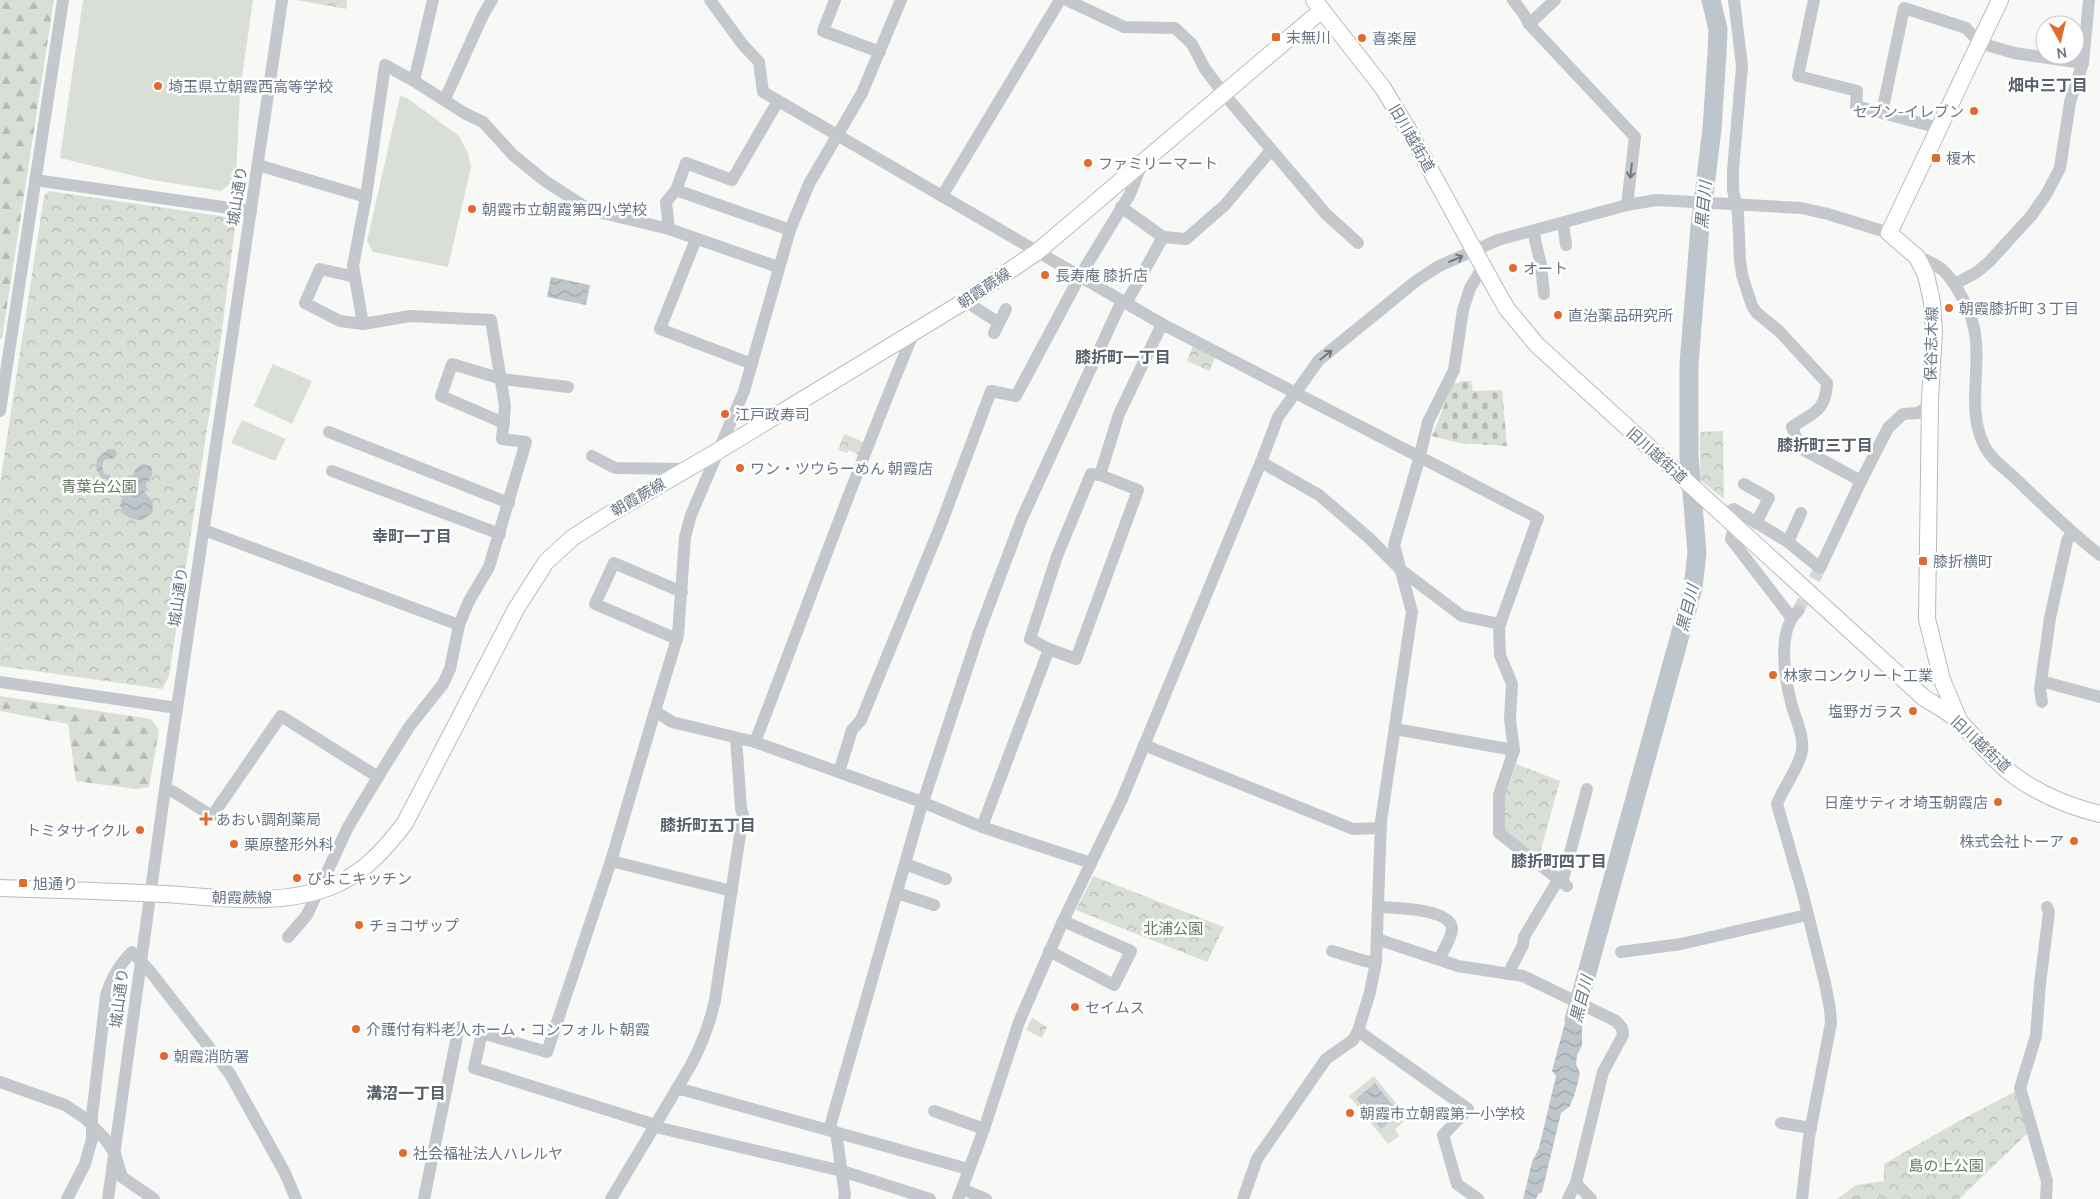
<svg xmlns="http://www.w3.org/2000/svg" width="2100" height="1199" font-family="Manrope,'Noto Sans JP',sans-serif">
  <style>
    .grass { fill: #d9dfd7 }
    .forest { fill: url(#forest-firs) }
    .cemetery { fill: url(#cemetery-stones) }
    .park { fill: url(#park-crowns) }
    .water { fill: url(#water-waves) }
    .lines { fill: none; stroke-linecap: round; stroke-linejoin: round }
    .river { stroke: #bec6cc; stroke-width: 19 }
    .minor-tunnel { stroke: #d4d7da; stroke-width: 12; stroke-dasharray: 12 6; stroke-linecap: butt }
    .major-casing { stroke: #b7bbbf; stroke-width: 18 }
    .minor { stroke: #c4c7cb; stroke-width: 12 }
    .major { stroke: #fff; stroke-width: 16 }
    .oneway { stroke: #6d7989 }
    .poi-dot { fill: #e16b2d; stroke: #fff; stroke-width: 2 }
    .labels { text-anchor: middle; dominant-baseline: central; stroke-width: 5; stroke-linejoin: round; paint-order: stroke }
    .poi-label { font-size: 15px; fill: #687586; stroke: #fff; text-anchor: start }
    .street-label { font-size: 15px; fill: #687586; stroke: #fff }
    .park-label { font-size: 15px; fill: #657863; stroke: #fff }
    .neighbourhood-label { font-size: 16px; font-weight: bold; fill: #565f6b; stroke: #fff }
    .water-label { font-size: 16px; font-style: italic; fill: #637682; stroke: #fff }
  </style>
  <defs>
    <pattern id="forest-firs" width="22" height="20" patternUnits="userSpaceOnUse" patternTransform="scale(1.25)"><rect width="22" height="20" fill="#d9dfd7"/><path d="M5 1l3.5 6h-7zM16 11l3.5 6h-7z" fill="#b4b9b4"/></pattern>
    <pattern id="cemetery-stones" width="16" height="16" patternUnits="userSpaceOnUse" patternTransform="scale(1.25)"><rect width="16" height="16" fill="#d9dfd7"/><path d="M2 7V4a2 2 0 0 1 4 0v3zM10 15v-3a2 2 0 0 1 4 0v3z" fill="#b4b9b4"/></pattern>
    <pattern id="park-crowns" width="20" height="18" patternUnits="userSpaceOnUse" patternTransform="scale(1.25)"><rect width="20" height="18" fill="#d9dfd7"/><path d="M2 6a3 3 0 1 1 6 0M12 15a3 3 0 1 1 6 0" fill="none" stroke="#b4b9b4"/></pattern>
    <pattern id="water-waves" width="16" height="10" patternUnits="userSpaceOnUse" patternTransform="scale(1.25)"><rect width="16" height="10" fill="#bec6cc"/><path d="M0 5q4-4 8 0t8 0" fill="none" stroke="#9ea5ab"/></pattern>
  </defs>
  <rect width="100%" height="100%" fill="#f8f8f6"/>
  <g class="grass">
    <polygon points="83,0 253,0 240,91 236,179 221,191 147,179 60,158"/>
    <polygon points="400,96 407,98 459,136 468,153 471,167 448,267 373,252 367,241"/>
    <polygon points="273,364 312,381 292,424 254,406"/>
    <polygon points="242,420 286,439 275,461 231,443"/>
    <polygon points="1374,1076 1408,1118 1395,1129 1399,1136 1388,1144 1349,1096"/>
  </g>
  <g class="forest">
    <polygon points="0,0 54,0 2,339 0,339"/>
    <polygon points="0,696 151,719 159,730 149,787 136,789 76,781 68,724 0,711"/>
  </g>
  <polygon class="cemetery" points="1460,381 1471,381 1473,391 1502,390 1507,446 1459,443 1432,436 1453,383 1460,383"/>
  <g class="park">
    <polygon points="296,0 347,0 346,9"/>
    <polygon points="49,191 227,217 235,227 221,338 169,676 162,689 0,666 0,483 44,196"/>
    <polygon points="1195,340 1216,356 1209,371 1187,361"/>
    <polygon points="1723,431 1724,499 1700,480 1700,432"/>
    <polygon points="844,434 864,442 859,455 849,450 847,453 838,450"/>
    <polygon points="1516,764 1560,781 1538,860 1505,833 1505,796"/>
    <polygon points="1093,876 1224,927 1207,962 1076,910"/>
    <polygon points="1032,1018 1047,1027 1042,1038 1026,1030"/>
    <polygon points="2016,1091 2029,1132 1959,1199 1837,1199 1856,1185 1884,1181 1884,1164 1957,1122"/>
  </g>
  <g class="water">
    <polygon points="551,277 590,285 586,305 547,297"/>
    <path d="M108 449H115L117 454 115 458 104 460 102 466 104 474 111 476 118 488 128 489 133 483V474L137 467 143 464 151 466C153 473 153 478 146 483L145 493 152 501 153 513 142 520 133 519 125 515 120 506 122 498 115 492 113 482 100 476 96 468 97 459Z"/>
    <polygon points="1573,993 1589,1001 1582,1028 1582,1045 1577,1055 1576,1064 1580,1073 1576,1090 1570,1106 1561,1113 1542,1192 1538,1194 1536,1199 1523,1199 1532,1162 1539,1148 1556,1076 1552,1071"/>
    <polygon points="1375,1083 1400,1114 1381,1129 1356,1099"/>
  </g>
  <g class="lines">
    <polyline class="river" points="1574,1020 1693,588 1697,553 1689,456 1689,364 1700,227 1712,129 1717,53 1718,29 1711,0"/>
    <polyline class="minor-tunnel" points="1798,611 1820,568"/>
    <defs>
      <g id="major">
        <path d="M1314 0 1383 88 1410 133 1495 288 1507 309 1537 345 1923 697C1935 705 1951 713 1961 723 1976 739 1990 756 2007 770 2034 792 2067 806 2100 814"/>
        <polyline points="1959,720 1942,680 1927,619 1930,399 1934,332 1932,302 1926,275 1917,257 1889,233 2000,0"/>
        <path d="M0 888C54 890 109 891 163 894 220 897 280 908 335 885 365 872 386 848 405 823L516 609 546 562 572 538 608 515 718 451 965 301 1037 252 1322 10"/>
      </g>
    </defs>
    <use href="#major" class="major-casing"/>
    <g class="minor">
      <polyline points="710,0 743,45 759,62 763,92 1162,324 1538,518 1499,627 1500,655 1512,684 1510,719 1514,750 1499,795 1499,833 1567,886"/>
      <polyline points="835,0 823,31 880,52"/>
      <polyline points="901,0 862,93 809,184 790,230 744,391 691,515 685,537 678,635 655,711 672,722 755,742 922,802 982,827 1091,863"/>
      <polyline points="1067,0 1124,27 1175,28 1192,44 1205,69 1224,94 1326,214 1358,243"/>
      <polyline points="1513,0 1525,16 1529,24 1635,137 1627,205"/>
      <path d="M1734 0 1742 66 1733 170V190L1738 214 1740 260 1742 275 1752 306 1757 313 1779 331 1827 383C1826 411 1813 413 1792 427L1800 448 1861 481"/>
      <polyline points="1814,0 1798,76 1857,91 1856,106 1939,128"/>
      <polyline points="1529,24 1555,0"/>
      <polyline points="414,81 433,0"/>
      <polyline points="445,99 483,15 492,0"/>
      <polyline points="1882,112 1904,8 1966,28 1980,43 2014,53 2083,63"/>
      <polyline points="258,165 366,197"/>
      <polyline points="35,180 251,211"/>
      <polyline points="676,190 790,230"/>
      <polyline points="942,196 1060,0"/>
      <polyline points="1121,207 1163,237 1186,239 1225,205 1271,150"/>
      <polyline points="1563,223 1566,245"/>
      <polyline points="669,229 666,202 676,190 686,163 732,180 778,101"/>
      <polyline points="1533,231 1541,265 1544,294"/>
      <polyline points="696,239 660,329 752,364"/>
      <path d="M1917 257C1939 264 1948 272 1959 292 1969 308 1975 324 1976 342 1979 376 1968 413 1984 445 1990 458 2004 468 2015 478 2042 504 2070 532 2100 555"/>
      <polyline points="1955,284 1977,272 1989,262 2031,216 2047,193 2060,168 2070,102 2083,63 2089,0"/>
      <polyline points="965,301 999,323"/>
      <polyline points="363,324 353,266 366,197 385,65 414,81 466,114 483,122 513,155 545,181 590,210 669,229 778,267"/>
      <polyline points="994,333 1006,309"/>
      <polyline points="0,411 63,0"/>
      <polyline points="504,423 441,396 452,364 502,379 568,387"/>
      <polyline points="329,432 509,503"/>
      <polyline points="592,456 615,468 686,469"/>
      <polyline points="1261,462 1319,495 1369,538 1401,570 1462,616 1500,624"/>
      <polyline points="332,471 500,534"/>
      <polyline points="1744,484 1769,498 1756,523"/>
      <polyline points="1724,514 1734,509 1788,542 1820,568 1861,481 1888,428 1903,414 1918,413 1930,405"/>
      <polyline points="1735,524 1731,539 1791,617"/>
      <polyline points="204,530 459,625"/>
      <polyline points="1788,542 1801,513"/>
      <path d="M1798 611C1776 631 1785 680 1792 706 1796 720 1804 736 1802 751 1798 770 1784 786 1777 804L1802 891 1825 983 1830 1009 1831 1023 1809 1137 1802 1199"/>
      <polyline points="677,639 595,604 614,563 682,592"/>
      <polyline points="1049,649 1076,659 1138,490 1100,475"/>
      <polyline points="2041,681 2100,697"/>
      <polyline points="0,682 177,708"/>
      <polyline points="2042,702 2040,689 2050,618 2067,541 2072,532"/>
      <polyline points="655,711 611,861 547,1052 482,1033 474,1068 649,1123 660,1128 842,1171 930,1199"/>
      <polyline points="1395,729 1514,750"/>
      <path d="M755 742C808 605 857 467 914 332"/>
      <polyline points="1144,745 1353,829 1381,828"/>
      <polyline points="839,772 852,730 861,720 940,527 991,391 1016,396 1080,276 1130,194 1142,163"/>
      <polyline points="165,789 174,792 212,816 281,716 378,777 409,727 443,684 450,669 459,625 469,601 489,567 526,442 502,439 505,406 491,320 410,316 363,324 340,321 305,303 320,269 355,277"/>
      <polyline points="982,827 1049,649 1030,639 1057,556 1091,474 1100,475 1119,414 1162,324"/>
      <polyline points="611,861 732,891"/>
      <polyline points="905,864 946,879"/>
      <polyline points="1562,883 1587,789"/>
      <polyline points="897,893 934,905"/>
      <path d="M1378 907C1393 908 1453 908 1452 930 1451 939 1443 951 1439 959"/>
      <polyline points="288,937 307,915 348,827 378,777"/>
      <polyline points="1377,939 1458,966 1523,976 1616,1021 1622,1028 1623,1035 1603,1072 1576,1183 1591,1199"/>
      <polyline points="1049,951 1114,985 1131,951 1063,921"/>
      <polyline points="1332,951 1365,961 1376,962"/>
      <polyline points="1621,952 1681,944 1807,915"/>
      <polyline points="1508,974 1523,945 1524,937 1558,880"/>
      <polyline points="1358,1031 1468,1109 1443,1135 1457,1184 1478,1199"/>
      <polyline points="0,1082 65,1105 86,1119 105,1139 115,1154 122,1177 154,1199"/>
      <polyline points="676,1090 684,1090 968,1169"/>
      <polyline points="934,1111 984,1129"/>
      <polyline points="1781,1123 1811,1128"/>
      <polyline points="829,1130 920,811 979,632 1022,518 1119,307 1129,298 1163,237"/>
      <polyline points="836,1132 845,1195 844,1199"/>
      <polyline points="962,1189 986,1199"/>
      <path d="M67 1199 85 1164 92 1139V1116L106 996C111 978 119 965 132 952L149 970 230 1074 285 1173 296 1199"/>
      <polyline points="108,1199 165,789 282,0"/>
      <polyline points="424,1199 459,1027"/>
      <path d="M611 1199 691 1065C702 1044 710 1023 715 1000L743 815 741 808 736 738"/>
      <polyline points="958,1199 984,1129 1019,1022 1063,921 1122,799 1261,462 1278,417 1319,360 1416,281 1439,266 1498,240 1627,205 1656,200 1801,208 1828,214 1889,233"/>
      <polyline points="1243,1199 1257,1159 1326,1059 1353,1040 1358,1031 1370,992 1376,962 1381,821 1412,612 1394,545 1418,463 1428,422 1454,370 1463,310 1470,288 1483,267"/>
      <polyline points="1568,1199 1576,1183"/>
      <polyline points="2046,1199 2047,1181 2020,1088 2036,1036 2040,984 2049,912 2047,907"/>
    </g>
    <use href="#major" class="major"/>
  </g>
  <defs><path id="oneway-shaft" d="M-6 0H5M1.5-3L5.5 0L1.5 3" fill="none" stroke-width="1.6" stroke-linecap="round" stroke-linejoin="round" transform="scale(1.25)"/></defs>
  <g class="oneway">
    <use href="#oneway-shaft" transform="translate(1631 171) rotate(97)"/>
    <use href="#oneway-shaft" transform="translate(1456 259) rotate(-23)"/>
    <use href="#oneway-shaft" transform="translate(1326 355) rotate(-39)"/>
  </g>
  <g class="poi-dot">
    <rect x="1271" y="32" width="10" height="10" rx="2.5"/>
    <circle cx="1362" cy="38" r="5"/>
    <circle cx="158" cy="86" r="5"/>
    <circle cx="1974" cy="111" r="5"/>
    <rect x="1931" y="153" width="10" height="10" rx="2.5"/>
    <circle cx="1088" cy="163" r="5"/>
    <circle cx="472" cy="209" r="5"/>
    <circle cx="1513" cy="268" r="5"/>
    <circle cx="1045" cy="275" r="5"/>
    <circle cx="1949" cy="308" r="5"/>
    <circle cx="1558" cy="315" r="5"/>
    <circle cx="725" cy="414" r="5"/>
    <circle cx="740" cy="468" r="5"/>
    <rect x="1918" y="556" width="10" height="10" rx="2.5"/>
    <circle cx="1773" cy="675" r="5"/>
    <circle cx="1913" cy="711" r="5"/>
    <circle cx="1998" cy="802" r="5"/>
    <path d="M203.5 811.5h5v5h5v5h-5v5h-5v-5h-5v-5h5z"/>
    <circle cx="140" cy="830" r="5"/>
    <circle cx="2074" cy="841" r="5"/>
    <circle cx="234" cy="844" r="5"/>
    <circle cx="297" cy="878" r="5"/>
    <rect x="18" y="878" width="10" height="10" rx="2.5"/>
    <circle cx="359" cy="925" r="5"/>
    <circle cx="1075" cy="1007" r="5"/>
    <circle cx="356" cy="1029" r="5"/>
    <circle cx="164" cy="1056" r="5"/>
    <circle cx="1350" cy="1113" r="5"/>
    <circle cx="403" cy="1153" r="5"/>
  </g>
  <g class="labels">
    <g class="poi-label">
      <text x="1286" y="37">末無川</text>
      <text x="1372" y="38">喜楽屋</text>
      <text x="168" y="86">埼玉県立朝霞西高等学校</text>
      <text x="1964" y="111" text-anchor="end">セブン-イレブン</text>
      <text x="1946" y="158">榎木</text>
      <text x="1098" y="163">ファミリーマート</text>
      <text x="482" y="209">朝霞市立朝霞第四小学校</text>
      <text x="1523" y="268">オート</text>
      <text x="1055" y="275">長寿庵 膝折店</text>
      <text x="1959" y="308">朝霞膝折町３丁目</text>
      <text x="1568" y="315">直治薬品研究所</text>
      <text x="735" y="414">江戸政寿司</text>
      <text x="750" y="468">ワン・ツウらーめん 朝霞店</text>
      <text x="1933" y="561">膝折横町</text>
      <text x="1783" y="675">林家コンクリート工業</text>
      <text x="1903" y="711" text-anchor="end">塩野ガラス</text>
      <text x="1988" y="802" text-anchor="end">日産サティオ埼玉朝霞店</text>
      <text x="216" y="819">あおい調剤薬局</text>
      <text x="130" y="830" text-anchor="end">トミタサイクル</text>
      <text x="2064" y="841" text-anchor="end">株式会社トーア</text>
      <text x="244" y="844">栗原整形外科</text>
      <text x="307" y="878">ぴよこキッチン</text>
      <text x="33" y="883">旭通り</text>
      <text x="369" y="925">チョコザップ</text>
      <text x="1085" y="1007">セイムス</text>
      <text x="366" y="1029">介護付有料老人ホーム・コンフォルト朝霞</text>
      <text x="174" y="1056">朝霞消防署</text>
      <text x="1360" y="1113">朝霞市立朝霞第一小学校</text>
      <text x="413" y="1153">社会福祉法人ハレルヤ</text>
    </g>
    <g class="street-label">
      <text transform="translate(1412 138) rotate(60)">旧川越街道</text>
      <text transform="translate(237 196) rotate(-81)">城山通り</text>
      <text transform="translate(984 288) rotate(-34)">朝霞蕨線</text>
      <text transform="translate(1931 344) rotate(-89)">保谷志木線</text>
      <text transform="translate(1657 455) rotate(42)">旧川越街道</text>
      <text transform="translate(638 497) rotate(-30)">朝霞蕨線</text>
      <text transform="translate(178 597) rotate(-82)">城山通り</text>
      <text transform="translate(1981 744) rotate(43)">旧川越街道</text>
      <text x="242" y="897">朝霞蕨線</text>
      <text transform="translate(119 998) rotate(-83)">城山通り</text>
    </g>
    <g class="park-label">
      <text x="99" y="486">青葉台公園</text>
      <text x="1173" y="928">北浦公園</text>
      <text x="1946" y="1165">島の上公園</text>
    </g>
    <g class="neighbourhood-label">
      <text x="2048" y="85">畑中三丁目</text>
      <text x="1123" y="357">膝折町一丁目</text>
      <text x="1825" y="445">膝折町三丁目</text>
      <text x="412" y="536">幸町一丁目</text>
      <text x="708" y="825">膝折町五丁目</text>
      <text x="1559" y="861">膝折町四丁目</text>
      <text x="406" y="1093">溝沼一丁目</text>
    </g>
    <g class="water-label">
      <text transform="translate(1703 205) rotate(-85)">黒目川</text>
      <text transform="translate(1687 608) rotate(-76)">黒目川</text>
      <text transform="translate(1581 999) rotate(-76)">黒目川</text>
    </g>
  </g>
  <g transform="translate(2060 40) rotate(172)"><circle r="24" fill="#ffffff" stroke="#c3c8cf"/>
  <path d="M0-4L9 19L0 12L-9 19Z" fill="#e16b2d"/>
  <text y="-8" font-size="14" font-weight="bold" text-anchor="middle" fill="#687586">N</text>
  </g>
</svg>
